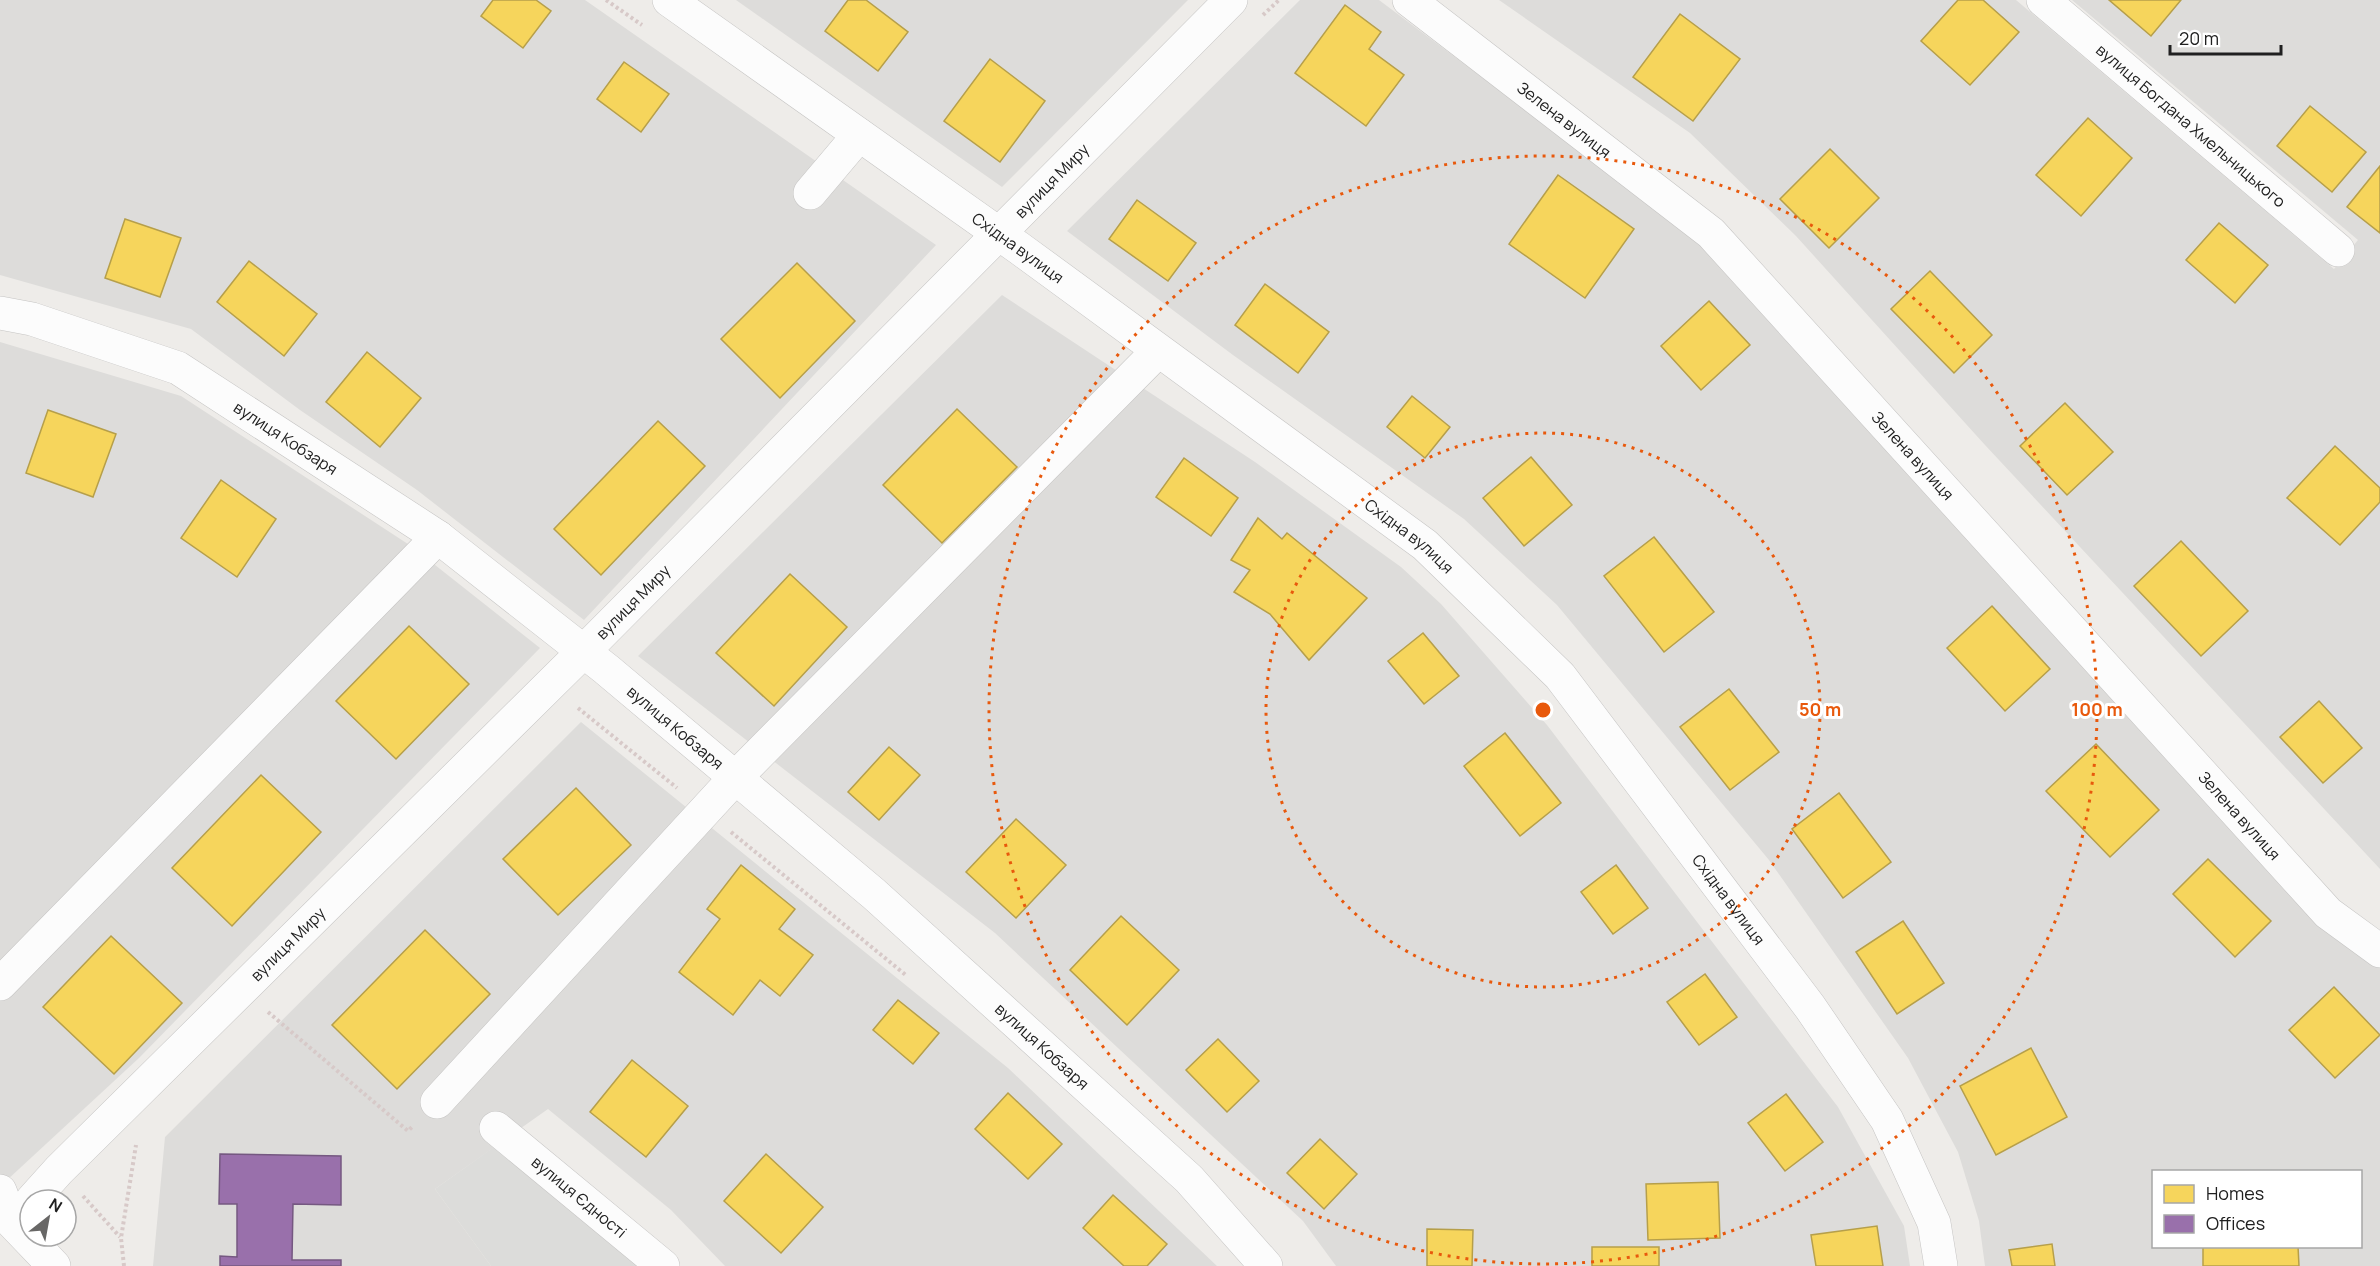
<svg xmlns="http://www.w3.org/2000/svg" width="2380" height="1266" font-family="Manrope,sans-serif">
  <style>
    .residential { fill: #dddcda; fill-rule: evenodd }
    .religious { fill: #dcdcda }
    .homes { fill: #f6d55c; stroke: #b69f4a; stroke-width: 1.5 }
    .offices { fill: #9970ab; stroke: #755881; stroke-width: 1.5 }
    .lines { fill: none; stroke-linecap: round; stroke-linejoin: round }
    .minor-casing { stroke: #c5c4c3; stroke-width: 34 }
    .path { stroke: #d7c9c8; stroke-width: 4; stroke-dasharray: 3 3; stroke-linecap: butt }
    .minor { stroke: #fcfcfc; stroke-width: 33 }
    .ring { fill: none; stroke: #e8590c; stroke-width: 3; stroke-dasharray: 3 6 }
    .labels { text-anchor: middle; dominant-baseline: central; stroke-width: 6; stroke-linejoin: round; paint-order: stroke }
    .street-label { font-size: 16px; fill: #202020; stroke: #fff }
    .centre { fill: #e8590c; stroke: #fff; stroke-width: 3 }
    .ring-label { font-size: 18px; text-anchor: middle; font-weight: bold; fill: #e8590c; stroke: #fff; stroke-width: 6; stroke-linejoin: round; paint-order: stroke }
  </style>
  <rect width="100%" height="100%" fill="#eeece9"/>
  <g class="residential">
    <polygon points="0,0 585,0 936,245 584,620 417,490 300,410 191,329 0,275"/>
    <polygon points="736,0 1188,0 1002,187"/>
    <path d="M1300 0H1379L1694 237 2380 967V1266H1985L1979 1221 1958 1152 1908 1058 1769 860 1557 605 1464 519 1233 355 1067 231ZM2154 1172H2360V1246H2154Z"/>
    <polygon points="1499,0 2016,0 2334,269 2358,240 2072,0 2380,0 2380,869 1985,445 1796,236 1690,133"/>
    <polygon points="1002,295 1255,462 1401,567 1441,604 1547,725 1838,1107 1904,1226 1910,1266 1336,1266 1303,1221 995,933 638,656"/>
    <polygon points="0,342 181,396 411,546 540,648 139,1058 6,1181 0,1183"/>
    <polygon points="581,722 1008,1068 1217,1266 725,1266 671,1210 548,1109 435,1189 491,1266 153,1266 165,1137"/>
  </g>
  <polygon class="religious" points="501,1142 638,1266 491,1266 435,1189"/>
  <g class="homes">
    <polygon points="493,0 536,0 551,11 523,48 481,16"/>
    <polygon points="848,0 866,0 908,32 878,71 825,31"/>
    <polygon points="1958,0 1983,0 2019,32 1970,85 1921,41"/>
    <polygon points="2109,0 2181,0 2151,36"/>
    <polygon points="1345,5 1381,32 1369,49 1404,75 1366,126 1295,73"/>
    <polygon points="1680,14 1740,59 1693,121 1633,77"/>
    <polygon points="990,59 1045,101 1000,162 944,121"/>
    <polygon points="624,62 669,94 641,132 597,99"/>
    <polygon points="2310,106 2366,152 2332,192 2277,146"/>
    <polygon points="2088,118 2132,158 2081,216 2036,175"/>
    <polygon points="1830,149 1879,198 1829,248 1780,199"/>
    <polygon points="2380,166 2380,233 2347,207"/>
    <polygon points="1558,175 1634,229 1585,298 1509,244"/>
    <polygon points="1137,200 1196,243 1168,281 1109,239"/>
    <polygon points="125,219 181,238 160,297 105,278"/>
    <polygon points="2219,223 2268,265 2235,303 2186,260"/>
    <polygon points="249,261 317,314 284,356 217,302"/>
    <polygon points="797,263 855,321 780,398 721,339"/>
    <polygon points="1930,271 1992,335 1954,373 1891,309"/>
    <polygon points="1265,284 1329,332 1298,373 1235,325"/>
    <polygon points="1709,301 1750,345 1701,390 1661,346"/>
    <polygon points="367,352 421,398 380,447 326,402"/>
    <polygon points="1412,396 1450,427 1425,458 1387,427"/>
    <polygon points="2065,403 2113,452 2067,495 2020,446"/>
    <polygon points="957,409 1017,467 942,543 883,485"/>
    <polygon points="48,410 116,434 93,497 26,473"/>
    <polygon points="658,421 705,466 601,575 554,529"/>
    <polygon points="2335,446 2380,488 2380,502 2340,545 2287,498"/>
    <polygon points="1531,457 1572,505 1524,546 1483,498"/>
    <polygon points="1184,458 1238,498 1211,536 1156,497"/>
    <polygon points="221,480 276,519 237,577 181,538"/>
    <polygon points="1258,518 1282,539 1287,533 1367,598 1309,660 1270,614 1234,592 1250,570 1231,560"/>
    <polygon points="1654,537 1714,612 1664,652 1604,576"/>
    <polygon points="2181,541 2248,611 2201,656 2134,586"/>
    <polygon points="790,574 847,627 774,706 716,653"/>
    <polygon points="1992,606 2050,669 2005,711 1947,648"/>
    <polygon points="409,626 469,684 396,759 336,701"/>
    <polygon points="1423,633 1459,676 1424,704 1388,661"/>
    <polygon points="1729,689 1779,752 1730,790 1680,727"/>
    <polygon points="2319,701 2362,748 2323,783 2280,737"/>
    <polygon points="1505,733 1561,803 1520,836 1464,766"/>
    <polygon points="2096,744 2159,810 2110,857 2046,791"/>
    <polygon points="889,747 920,775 879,820 848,792"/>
    <polygon points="261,775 321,832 232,926 172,868"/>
    <polygon points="576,788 631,845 558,915 503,859"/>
    <polygon points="1839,793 1891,862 1843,898 1792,829"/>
    <polygon points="1016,819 1066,865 1016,918 966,872"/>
    <polygon points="2208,859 2271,921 2235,957 2173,894"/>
    <polygon points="741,865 795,909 779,929 813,955 780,996 760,980 733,1015 679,972 720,919 707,909"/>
    <polygon points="1616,865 1648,908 1613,934 1581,892"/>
    <polygon points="1121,916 1179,970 1127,1025 1070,970"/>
    <polygon points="1903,921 1944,983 1897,1014 1856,952"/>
    <polygon points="425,930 490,994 397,1089 332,1025"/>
    <polygon points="111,936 182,1003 114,1074 43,1007"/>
    <polygon points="1705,974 1737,1017 1699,1045 1667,1002"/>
    <polygon points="2334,987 2380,1035 2335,1078 2289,1030"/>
    <polygon points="898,1000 939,1033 913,1064 873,1030"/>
    <polygon points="1218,1039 1259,1081 1227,1112 1186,1070"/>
    <polygon points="2031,1048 2067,1117 1996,1155 1960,1086"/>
    <polygon points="632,1060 688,1106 646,1157 590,1112"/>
    <polygon points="1008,1093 1062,1144 1028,1179 975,1129"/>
    <polygon points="1786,1094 1823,1142 1785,1171 1748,1123"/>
    <polygon points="1320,1139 1357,1174 1324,1209 1287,1173"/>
    <polygon points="766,1154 823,1207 781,1253 724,1201"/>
    <polygon points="1718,1182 1720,1238 1648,1240 1646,1184"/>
    <polygon points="1113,1195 1167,1244 1147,1266 1124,1266 1083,1228"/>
    <polygon points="1877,1226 1883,1266 1816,1266 1811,1235"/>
    <polygon points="1427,1229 1473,1230 1472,1266 1427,1266"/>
    <polygon points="2052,1244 2055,1266 2012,1266 2009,1250"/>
    <polygon points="2203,1246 2298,1246 2299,1266 2203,1266"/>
    <rect x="1592" y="1247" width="67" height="19"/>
  </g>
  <polygon class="offices" points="220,1154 341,1156 341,1205 293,1204 292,1260 341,1260 341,1266 220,1266 220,1256 237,1257 237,1204 219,1204"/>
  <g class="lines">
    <defs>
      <g id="minor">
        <path id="s1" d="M669 0 1019 248 1425 545 1560 676 1810 1007 1887 1120 1934 1223 1941 1266"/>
        <path id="s2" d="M1409 0 1711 233 2328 913 2380 951"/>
        <path id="s3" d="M2043 0 2338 250"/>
        <polyline points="810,193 859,135"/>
        <path id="s4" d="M0 313 32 319 178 368 438 537 606 669 874 894 1189 1179 1266 1266"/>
        <polyline points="0,984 438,537"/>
        <polyline points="437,1102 735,778 1158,351"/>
        <path id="s5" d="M496 1128 663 1266"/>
        <polyline points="0,1191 12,1222 54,1266"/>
        <path id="s6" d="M32 1200 59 1170 583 652 1231 0"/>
      </g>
    </defs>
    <use href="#minor" class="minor-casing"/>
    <g class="path">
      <polyline points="606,0 642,25"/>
      <polyline points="1263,15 1279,0"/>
      <polyline points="578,708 677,788"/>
      <polyline points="731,832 907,976"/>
      <polyline points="268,1012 408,1131 413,1126"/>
      <polyline points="83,1196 120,1237"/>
      <polyline points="124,1266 121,1238 136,1145"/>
    </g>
    <use href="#minor" class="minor"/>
  </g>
  <g class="ring">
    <circle cx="1543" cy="710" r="277"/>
    <circle cx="1543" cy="710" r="554"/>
  </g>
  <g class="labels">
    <g class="street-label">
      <text stroke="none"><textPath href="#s2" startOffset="196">Зелена вулиця</textPath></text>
      <text stroke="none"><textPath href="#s3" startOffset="194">вулиця Богдана Хмельницького</textPath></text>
      <text stroke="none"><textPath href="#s6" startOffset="1442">вулиця Миру</textPath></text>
      <text stroke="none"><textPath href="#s1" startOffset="428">Східна вулиця</textPath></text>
      <text stroke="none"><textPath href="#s4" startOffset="315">вулиця Кобзаря</textPath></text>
      <text stroke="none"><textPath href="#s2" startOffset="682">Зелена вулиця</textPath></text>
      <text stroke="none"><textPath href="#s1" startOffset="914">Східна вулиця</textPath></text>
      <text stroke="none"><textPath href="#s6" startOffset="848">вулиця Миру</textPath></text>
      <text stroke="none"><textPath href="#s4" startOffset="801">вулиця Кобзаря</textPath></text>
      <text stroke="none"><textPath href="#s2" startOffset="1168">Зелена вулиця</textPath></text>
      <text stroke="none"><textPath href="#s1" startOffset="1400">Східна вулиця</textPath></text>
      <text stroke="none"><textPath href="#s6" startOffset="362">вулиця Миру</textPath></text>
      <text stroke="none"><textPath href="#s4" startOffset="1287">вулиця Кобзаря</textPath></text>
      <text stroke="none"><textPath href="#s5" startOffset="108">вулиця Єдності</textPath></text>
    </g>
  </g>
  <circle cx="1543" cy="710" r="9" class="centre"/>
  <g class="ring-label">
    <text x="1820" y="716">50 m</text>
    <text x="2097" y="716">100 m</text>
  </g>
  <rect x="2152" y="1170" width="210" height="78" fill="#ffffff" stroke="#a6a6a6" stroke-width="1.5"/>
  <rect x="2164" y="1185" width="30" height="18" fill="#f6d55c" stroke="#a6a6a6" stroke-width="1.5"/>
  <text x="2206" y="1200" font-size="18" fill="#202020">Homes</text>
  <rect x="2164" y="1215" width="30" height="18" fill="#9970ab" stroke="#a6a6a6" stroke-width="1.5"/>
  <text x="2206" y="1230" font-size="18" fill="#202020">Offices</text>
  <g transform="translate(48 1218) rotate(31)"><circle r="28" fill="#ffffff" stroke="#a6a6a6" stroke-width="1.5"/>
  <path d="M0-4.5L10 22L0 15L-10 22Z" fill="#686766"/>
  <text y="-9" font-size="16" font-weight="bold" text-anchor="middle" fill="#202020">N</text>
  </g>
  <path d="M2170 45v9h111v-9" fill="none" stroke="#202020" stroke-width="3"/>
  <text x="2179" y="45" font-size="18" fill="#202020" stroke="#ffffff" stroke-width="4.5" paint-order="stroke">20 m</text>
</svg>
